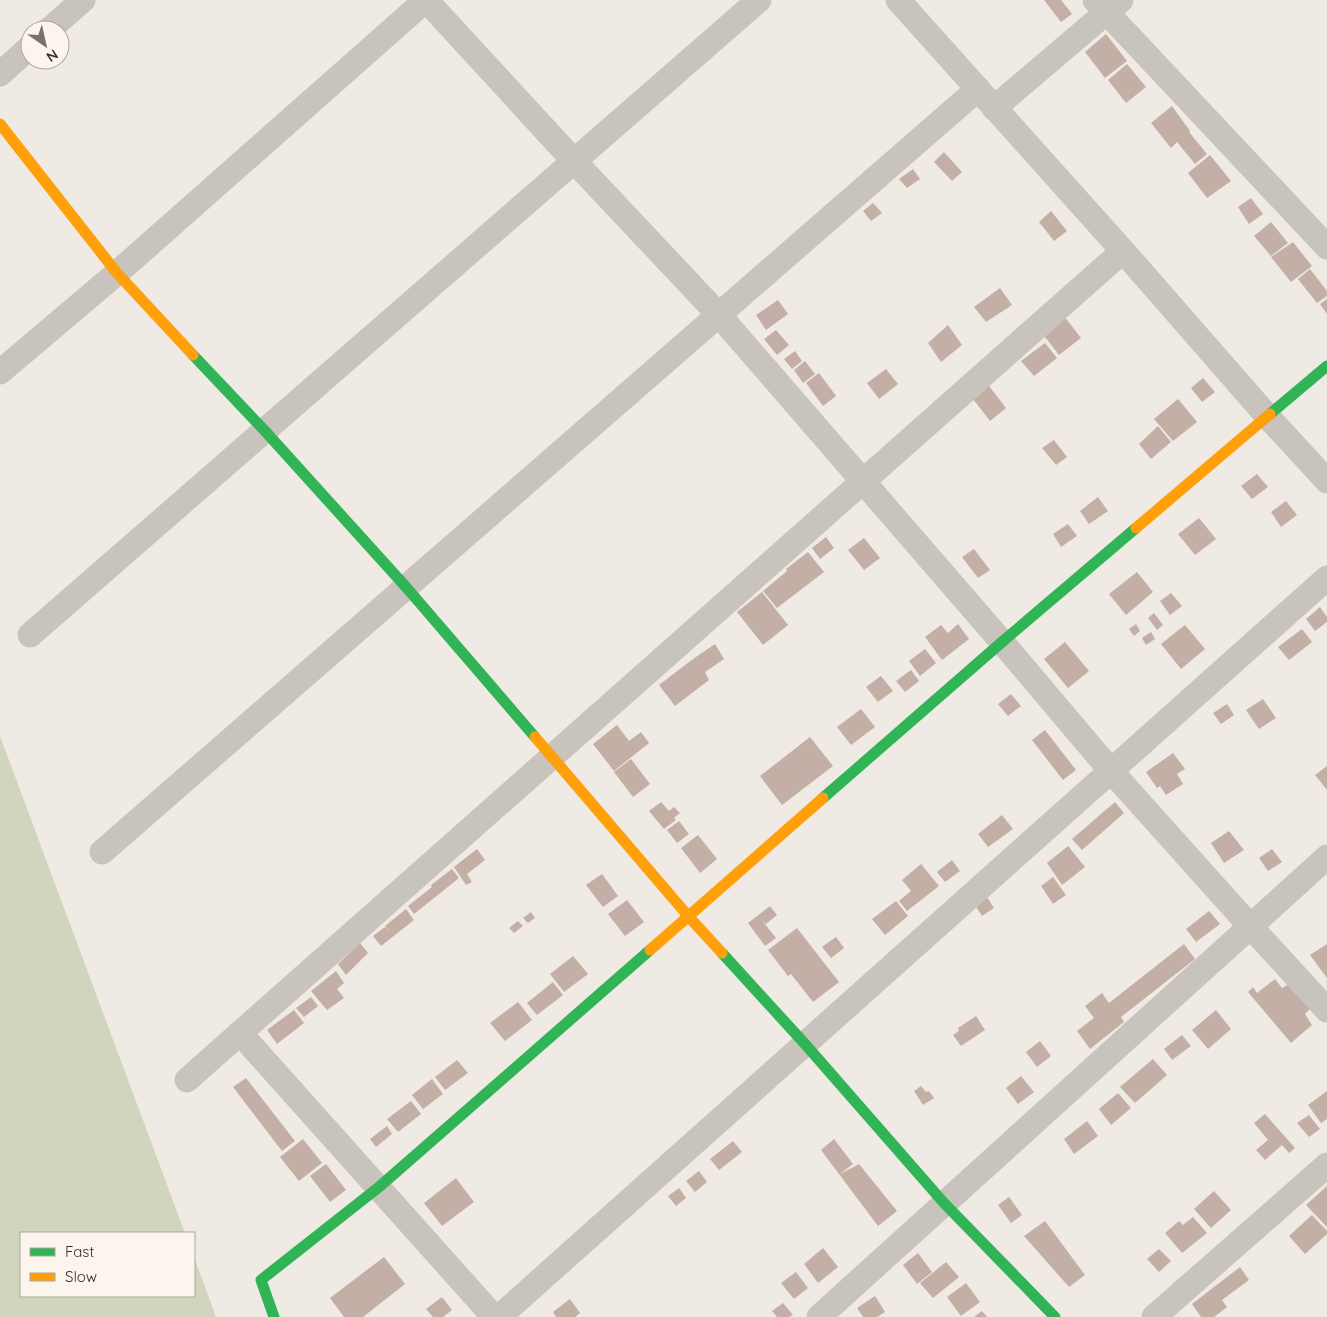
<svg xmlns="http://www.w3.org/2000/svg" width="1327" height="1317" font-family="Quicksand,sans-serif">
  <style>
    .green { fill: #d1d5be }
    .building { fill: #c3afa6 }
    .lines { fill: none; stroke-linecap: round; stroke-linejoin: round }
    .street { stroke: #c9c3bd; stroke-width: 25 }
    .fast { stroke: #30b455; stroke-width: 11 }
    .slow { stroke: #ff9f0a; stroke-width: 11 }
  </style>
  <rect width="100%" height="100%" fill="#f0eae4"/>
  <polygon class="green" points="0,736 185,1233 21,1233 21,1296 194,1296 194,1257 216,1317 0,1317"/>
  <g class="building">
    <polygon points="1044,0 1061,0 1072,14 1061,22"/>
    <polygon points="1106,34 1127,61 1105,78 1085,52"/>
    <polygon points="1127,64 1146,87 1126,103 1108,80"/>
    <polygon points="1172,106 1190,131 1189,132 1207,154 1195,164 1177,142 1171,148 1151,123"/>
    <polygon points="944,152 962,172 952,181 934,162"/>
    <polygon points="1210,155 1231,181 1207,198 1188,173"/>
    <polygon points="913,169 920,179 907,188 899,179"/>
    <polygon points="1251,198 1263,214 1249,224 1238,207"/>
    <polygon points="873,203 882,213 871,221 863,211"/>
    <polygon points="1051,211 1067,231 1054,241 1039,222"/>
    <polygon points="1271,222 1288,243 1271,256 1254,236"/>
    <polygon points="1293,242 1312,266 1291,282 1271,257"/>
    <polygon points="1310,269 1327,291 1327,296 1317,303 1298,279"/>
    <polygon points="1000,288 1012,305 986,322 974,307"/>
    <polygon points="1327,299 1327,314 1320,304"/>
    <polygon points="778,300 788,314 766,330 756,315"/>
    <polygon points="1064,316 1081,338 1059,355 1042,333"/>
    <polygon points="948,325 962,345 941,362 928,343"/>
    <polygon points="776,330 789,345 777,355 764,339"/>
    <polygon points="1045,343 1057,358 1034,376 1021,361"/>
    <polygon points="795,351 802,361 792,369 784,359"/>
    <polygon points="805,361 815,374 803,383 794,370"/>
    <polygon points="886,369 898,384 879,399 867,383"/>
    <polygon points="819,373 836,396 823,406 806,383"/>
    <polygon points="1203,378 1215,392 1202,402 1191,388"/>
    <polygon points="989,386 1006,408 990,421 973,399"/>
    <polygon points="1178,399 1197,422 1173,441 1154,419"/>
    <polygon points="1158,426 1171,442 1151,459 1139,444"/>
    <polygon points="1054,440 1067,457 1056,465 1042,448"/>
    <polygon points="1257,474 1268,487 1252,499 1241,486"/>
    <polygon points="1098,497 1108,511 1089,524 1080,511"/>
    <polygon points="1286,501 1297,515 1281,527 1271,512"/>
    <polygon points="1199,518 1216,539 1195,555 1178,534"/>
    <polygon points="1068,524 1077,536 1061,547 1053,534"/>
    <polygon points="826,537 834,548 820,559 812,548"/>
    <polygon points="864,538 880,558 864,570 848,550"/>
    <polygon points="974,549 990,570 978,578 962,557"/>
    <polygon points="808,552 824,572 777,608 763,591 787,571 786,569"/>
    <polygon points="1137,572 1153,592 1126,615 1109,594"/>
    <polygon points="762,592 788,625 763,645 737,612"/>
    <polygon points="1171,593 1182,606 1170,615 1160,601"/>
    <polygon points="1320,607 1327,617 1327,622 1315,631 1306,619"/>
    <polygon points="1154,613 1163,625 1157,630 1148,618"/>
    <polygon points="958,624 969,639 942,660 925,637 941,625 948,633"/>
    <polygon points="1136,624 1140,631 1134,636 1129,629"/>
    <polygon points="1185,625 1205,649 1181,669 1161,644"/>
    <polygon points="1302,629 1312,642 1289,660 1278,647"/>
    <polygon points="1151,632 1155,639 1146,645 1142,638"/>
    <polygon points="1065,642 1089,671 1068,688 1044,659"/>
    <polygon points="715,644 724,659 705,672 709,680 675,706 659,685 693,659"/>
    <polygon points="925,649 936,663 920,676 909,661"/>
    <polygon points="911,670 919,681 905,692 896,681"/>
    <polygon points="881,676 893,691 878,702 866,687"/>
    <polygon points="1011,694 1021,706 1008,716 998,704"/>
    <polygon points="1263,699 1276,718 1259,729 1246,710"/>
    <polygon points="1227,704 1234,715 1221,724 1213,713"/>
    <polygon points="861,709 875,727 851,745 837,727"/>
    <polygon points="617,725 629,741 641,732 649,743 614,771 593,744"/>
    <polygon points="1045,730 1076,770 1063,780 1032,740"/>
    <polygon points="810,737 833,766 782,805 760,776"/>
    <polygon points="1173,753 1185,769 1177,774 1183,784 1166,795 1160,786 1157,788 1146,772"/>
    <polygon points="631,759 650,784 633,797 614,772"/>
    <polygon points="1327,766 1327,790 1315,775"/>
    <polygon points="661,802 669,811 674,807 680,813 674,818 676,820 664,829 649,811"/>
    <polygon points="1115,802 1124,813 1082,850 1072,839"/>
    <polygon points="1002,815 1013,829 988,847 978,834"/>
    <polygon points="679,821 689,834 677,843 667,830"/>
    <polygon points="1229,831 1244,850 1224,863 1211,843"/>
    <polygon points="698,835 717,859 700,873 681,848"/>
    <polygon points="1068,846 1085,867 1062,885 1047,863"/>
    <polygon points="477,849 485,860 467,874 472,882 466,885 454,867"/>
    <polygon points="1272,849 1282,862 1268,871 1259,858"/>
    <polygon points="952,860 960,871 945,882 937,872"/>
    <polygon points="921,864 939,886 907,911 899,901 911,891 902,880"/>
    <polygon points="452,869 459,878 414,914 408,906 432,887 431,885"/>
    <polygon points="602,874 618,896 603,907 586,885"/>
    <polygon points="1053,877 1066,895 1053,904 1041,886"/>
    <polygon points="987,897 994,908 982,916 975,905"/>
    <polygon points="627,900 644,922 625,936 608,914"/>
    <polygon points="896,901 908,916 885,935 872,919"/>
    <polygon points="770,906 777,915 766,924 761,919 776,938 765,946 748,923"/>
    <polygon points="406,909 414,920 381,946 373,936 385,927 390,932 385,926"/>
    <polygon points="1209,911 1220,924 1196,942 1186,929"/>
    <polygon points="531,912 535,918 528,923 523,918"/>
    <polygon points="518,921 523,926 514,933 509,928"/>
    <polygon points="797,928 839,982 813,1002 791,974 788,976 768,950"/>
    <polygon points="836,937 844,948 831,958 822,947"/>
    <polygon points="360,943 368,953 346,975 338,964"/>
    <polygon points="1184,944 1195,959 1121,1017 1124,1022 1090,1049 1077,1031 1094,1018 1085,1006 1102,993 1109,1003"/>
    <polygon points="1327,944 1327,978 1310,955"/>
    <polygon points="573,956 588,974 564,992 550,974"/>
    <polygon points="336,971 344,983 337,989 344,998 327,1010 311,991"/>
    <polygon points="1275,979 1282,988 1289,984 1310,1009 1305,1014 1312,1025 1291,1043 1248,992 1253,987 1257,993"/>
    <polygon points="553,982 563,995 537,1015 527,1003"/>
    <polygon points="311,997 318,1006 304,1017 296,1008"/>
    <polygon points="518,1002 532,1020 505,1041 490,1023"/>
    <polygon points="294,1010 304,1023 277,1044 267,1030"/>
    <polygon points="1216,1010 1231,1029 1208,1049 1192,1030"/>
    <polygon points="976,1016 985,1030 961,1046 953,1035 959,1031 958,1028"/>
    <polygon points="1182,1035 1191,1046 1172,1060 1164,1049"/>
    <polygon points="1040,1041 1051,1056 1037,1067 1026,1052"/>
    <polygon points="1153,1059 1167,1075 1135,1103 1120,1087"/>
    <polygon points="457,1060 468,1073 445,1090 435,1077"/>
    <polygon points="1021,1076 1034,1092 1018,1104 1006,1088"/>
    <polygon points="246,1078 295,1141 282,1151 233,1087"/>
    <polygon points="432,1079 443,1094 423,1109 412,1095"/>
    <polygon points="921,1086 926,1092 929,1091 934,1098 923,1105 914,1091"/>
    <polygon points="1327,1091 1327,1119 1321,1123 1308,1105"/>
    <polygon points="1118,1093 1131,1108 1111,1125 1099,1109"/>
    <polygon points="411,1101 421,1114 398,1132 387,1119"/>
    <polygon points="1265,1114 1295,1148 1289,1153 1282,1145 1265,1160 1256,1150 1268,1140 1254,1123"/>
    <polygon points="1309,1115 1320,1129 1309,1137 1297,1123"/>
    <polygon points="1087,1121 1098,1136 1074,1154 1064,1139"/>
    <polygon points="387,1126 392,1134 376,1147 370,1139"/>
    <polygon points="303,1139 322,1163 299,1181 280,1157"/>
    <polygon points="834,1139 853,1164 840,1174 859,1164 897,1211 878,1226 821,1150"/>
    <polygon points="733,1141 742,1152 719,1170 710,1159"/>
    <polygon points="326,1164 346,1190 330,1202 310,1176"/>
    <polygon points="699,1171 707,1182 695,1192 686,1181"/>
    <polygon points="456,1178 474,1202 442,1226 424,1203"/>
    <polygon points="1327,1186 1327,1227 1306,1205"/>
    <polygon points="679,1188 686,1198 676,1206 668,1196"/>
    <polygon points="1214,1191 1231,1210 1211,1228 1194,1209"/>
    <polygon points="1009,1197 1022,1215 1011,1223 998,1205"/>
    <polygon points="1312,1215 1327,1231 1327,1234 1305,1254 1289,1236"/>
    <polygon points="1193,1217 1207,1233 1182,1253 1165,1233 1179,1221 1183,1225"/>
    <polygon points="1045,1221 1085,1275 1069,1287 1024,1236"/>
    <polygon points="823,1248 838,1267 818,1283 804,1264"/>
    <polygon points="1159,1249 1171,1261 1159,1272 1147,1259"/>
    <polygon points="918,1253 932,1272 917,1284 903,1265"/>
    <polygon points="384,1257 405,1284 363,1317 344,1317 330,1298"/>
    <polygon points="946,1262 959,1277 933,1298 920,1283"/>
    <polygon points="1240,1267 1249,1280 1222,1300 1227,1307 1214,1317 1201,1317 1192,1304"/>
    <polygon points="796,1272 808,1288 794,1299 781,1283"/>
    <polygon points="966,1283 980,1302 961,1316 947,1297"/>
    <polygon points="875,1296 885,1312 877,1317 863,1317 857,1308"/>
    <polygon points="442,1297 452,1310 443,1317 433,1317 426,1309"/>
    <polygon points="570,1299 580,1313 575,1317 556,1317 553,1312"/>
    <polygon points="783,1303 793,1315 789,1317 777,1317 772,1311"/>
    <polygon points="982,1311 987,1317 974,1317"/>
  </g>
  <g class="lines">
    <g class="street">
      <polyline points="426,0 574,161 719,315 1002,642 1111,771 1250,926 1327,1010"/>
      <polyline points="898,0 1123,251 1268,417 1327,481"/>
      <polyline points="1095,0 1327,247"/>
      <polyline points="49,30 83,0"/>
      <polyline points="0,74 30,47"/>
      <polyline points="994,108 1121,0"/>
      <polyline points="0,372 117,273 426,0"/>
      <polyline points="30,635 759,0"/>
      <polyline points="102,852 978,89"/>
      <polyline points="240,1033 494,1317"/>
      <polyline points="187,1080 1123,251"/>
      <polyline points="499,1317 1327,578"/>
      <polyline points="819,1317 1327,857"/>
      <polyline points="1154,1317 1327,1165"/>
    </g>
    <g class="fast">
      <polyline points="193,355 265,431 406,587 535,737"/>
      <polyline points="1270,414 1327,366"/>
      <polyline points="823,798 1002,642 1136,528"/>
      <polyline points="722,953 805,1044 944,1203 1055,1317"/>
      <polyline points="274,1317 261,1280 379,1187 650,950"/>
    </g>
    <g class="slow">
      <polyline points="0,124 117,273 193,355"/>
      <polyline points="1136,528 1270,414"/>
      <polyline points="535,737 689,917 722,953"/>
      <polyline points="650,950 823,798"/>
    </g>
  </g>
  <rect x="20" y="1232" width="175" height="65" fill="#fbf5ed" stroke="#aea69f"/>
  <rect x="30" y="1248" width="25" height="8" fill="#30b455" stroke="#aea69f"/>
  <text x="65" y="1257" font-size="15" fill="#3a302a">Fast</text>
  <rect x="30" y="1273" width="25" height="8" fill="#ff9f0a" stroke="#aea69f"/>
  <text x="65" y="1282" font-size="15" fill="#3a302a">Slow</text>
  <g transform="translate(45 45) rotate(146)"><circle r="24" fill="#fbf5ed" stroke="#aea69f"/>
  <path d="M0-4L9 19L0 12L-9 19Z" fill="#7a716b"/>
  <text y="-8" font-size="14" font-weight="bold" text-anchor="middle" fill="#3a302a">N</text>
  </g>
</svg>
